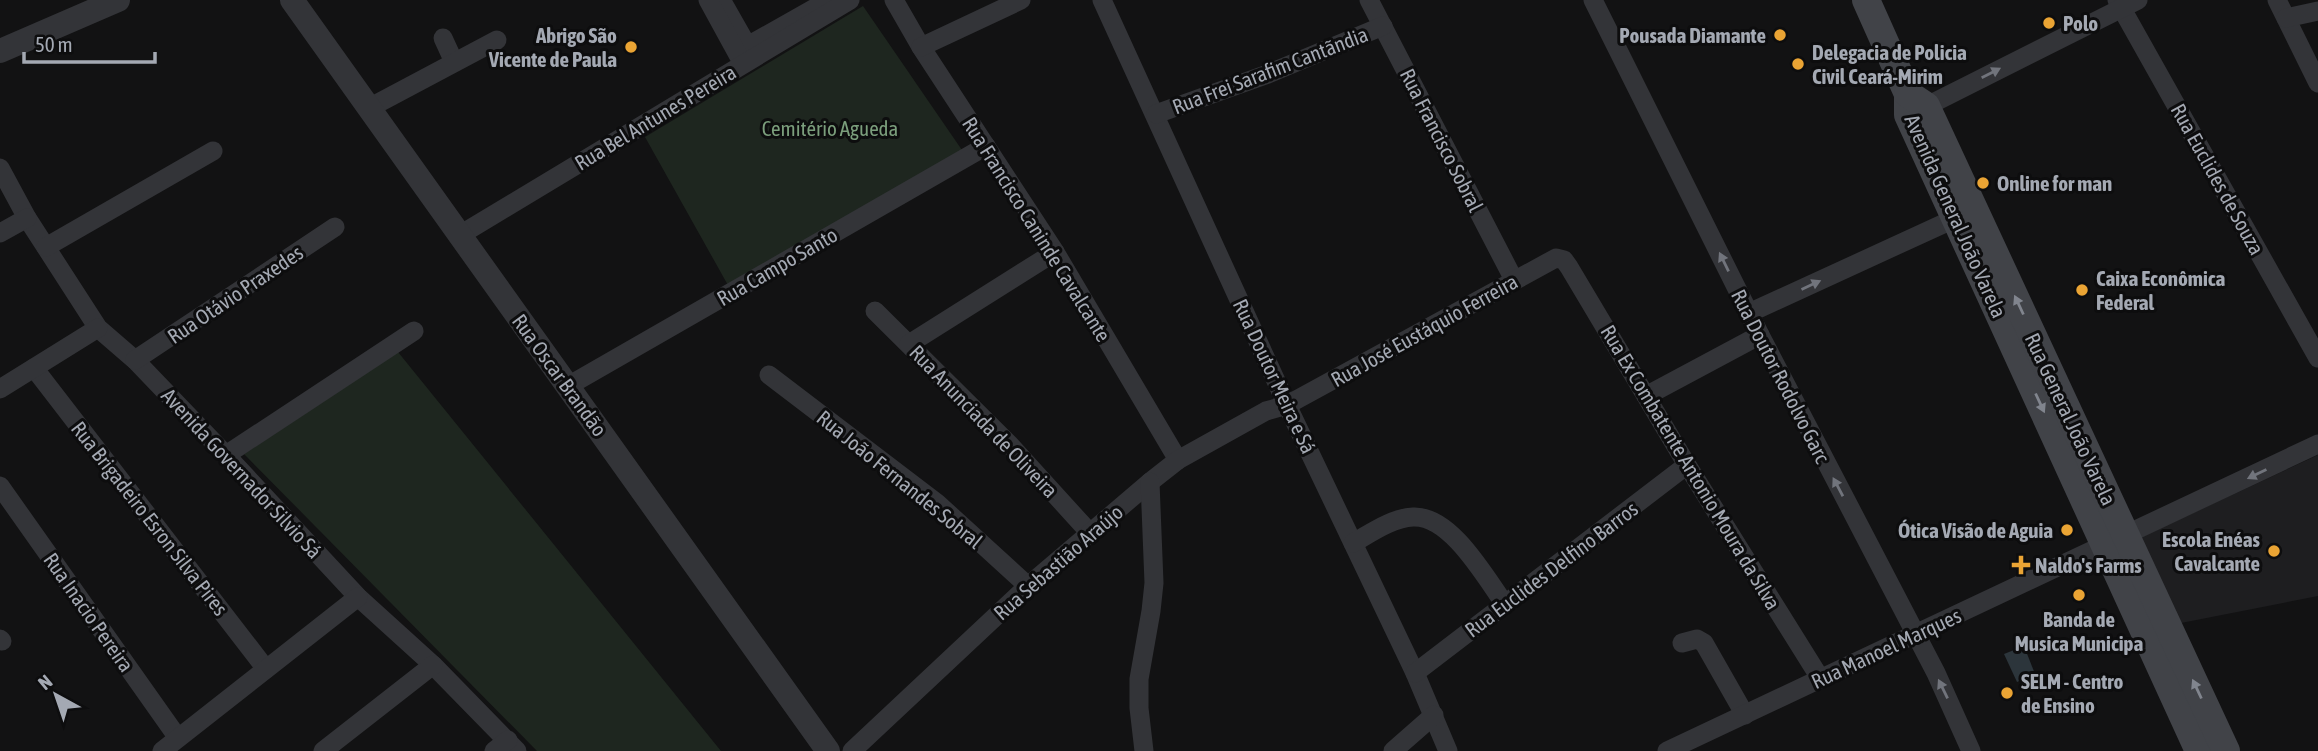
<svg xmlns="http://www.w3.org/2000/svg" width="2318" height="751" font-family="'Asap Condensed',sans-serif">
  <style>
    .built { fill: #1e1e20 }
    .green { fill: #1e261f }
    .water { fill: #2c353b }
    .lines { fill: none; stroke-linecap: round; stroke-linejoin: round }
    .pedestrian { stroke: #333438; stroke-width: 16 }
    .minor { stroke: #333438; stroke-width: 19 }
    .tertiary { stroke: #333438; stroke-width: 24 }
    .secondary { stroke: #414348; stroke-width: 28 }
    .oneway { fill: #71747c }
    .oneway2 { fill: #81858e }
    .poi-dot { fill: #eaa434; stroke: #0d0d0e; stroke-width: 2.5 }
    .labels { text-anchor: middle; dominant-baseline: central; stroke-width: 6; stroke-linejoin: round; paint-order: stroke }
    .poi-label { font-size: 21px; font-weight: bold; fill: #a4a9b3; stroke: #0d0d0e; text-anchor: start }
    .street-label { font-size: 21px; fill: #a4a9b3; stroke: #0d0d0e }
    .park-label { font-size: 21px; fill: #7b9e7c; stroke: #0d0d0e }
  </style>
  <rect width="100%" height="100%" fill="#121213"/>
  <polygon class="built" points="2318,455 2318,596 2181,623 2139,538"/>
  <g class="green">
    <polygon points="863,6 964,153 729,287 645,137"/>
    <polygon points="398,352 721,751 537,751 244,454"/>
  </g>
  <polygon class="water" points="2024,646 2035,674 2017,682 2004,654"/>
  <g class="lines">
    <polyline class="pedestrian" points="723,0 748,44 826,0"/>
    <g class="minor">
      <polyline points="708,0 743,64"/>
      <polyline points="894,0 921,47 1055,252 1178,460"/>
      <polyline points="1102,0 1287,405 1415,673 1448,751"/>
      <polyline points="1369,0 1514,280"/>
      <polyline points="1593,0 1760,335 1936,673 1971,751"/>
      <polyline points="2117,0 2318,358"/>
      <polyline points="2277,0 2318,83"/>
      <polyline points="2286,18 2318,11"/>
      <polyline points="443,38 454,62"/>
      <polyline points="921,47 1021,0"/>
      <polyline points="369,108 497,40"/>
      <polyline points="1917,111 2138,0"/>
      <polyline points="1156,114 1268,74 1383,26"/>
      <polyline points="0,168 27,218 98,328 135,360 226,455 358,597 433,665 517,751"/>
      <polyline points="0,233 27,218"/>
      <polyline points="460,235 850,0"/>
      <polyline points="46,247 213,151"/>
      <polyline points="875,311 1009,444 1090,533"/>
      <polyline points="1749,313 1956,218"/>
      <polyline points="909,344 1055,252"/>
      <polyline points="135,360 335,227"/>
      <polyline points="34,368 266,669"/>
      <polyline points="769,375 937,503 1028,586"/>
      <polyline points="568,386 986,146"/>
      <polyline points="0,389 98,328"/>
      <polyline points="1646,396 1760,335"/>
      <polyline points="226,455 414,331"/>
      <polyline points="0,486 178,738"/>
      <path d="M1353 543C1371 533 1392 518 1413 517 1450 515 1484 575 1504 603"/>
      <polyline points="0,639 2,641"/>
      <polyline points="1682,643 1697,639 1704,643 1745,715"/>
      <polyline points="1415,673 1687,465"/>
      <polyline points="162,751 358,597"/>
      <polyline points="323,751 433,665"/>
      <polyline points="494,751 508,740"/>
      <polyline points="852,751 1028,586 1150,482 1178,460 1266,411 1287,405 1556,258 1564,260 1569,267 1687,465 1820,678"/>
      <polyline points="1144,751 1139,708 1139,679 1151,611 1154,583 1150,482"/>
      <polyline points="1393,751 1434,715"/>
      <polyline points="1667,751 2318,444"/>
    </g>
    <g class="tertiary">
      <polyline points="292,0 828,751"/>
      <polyline points="0,51 118,0"/>
    </g>
    <g class="secondary">
      <polyline points="1866,0 1908,94 1908,115 2199,751"/>
      <polyline points="1908,94 1926,106 2226,751"/>
    </g>
  </g>
  <defs><path id="oneway-solid" d="M-6-.8H1V-3.2L6.5 0L1 3.2V.8H-6Z" transform="scale(1.75)"/></defs>
  <g class="oneway">
    <use href="#oneway-solid" transform="translate(1991 73) rotate(-27)"/>
    <use href="#oneway-solid" transform="translate(1724 262) rotate(-116)"/>
    <use href="#oneway-solid" transform="translate(1811 285) rotate(-25)"/>
    <use href="#oneway-solid" transform="translate(2257 474) rotate(154)"/>
    <use href="#oneway-solid" transform="translate(1838 487) rotate(-118)"/>
    <use href="#oneway-solid" transform="translate(1943 689) rotate(-116)"/>
  </g>
  <g class="oneway2">
    <use href="#oneway-solid" transform="translate(2019 305) rotate(-115)"/>
    <use href="#oneway-solid" transform="translate(2040 403) rotate(65)"/>
    <use href="#oneway-solid" transform="translate(2197 689) rotate(-115)"/>
  </g>
  <g class="poi-dot">
    <circle cx="2049" cy="23" r="7"/>
    <circle cx="1780" cy="35" r="7"/>
    <circle cx="631" cy="47" r="7"/>
    <circle cx="1798" cy="64" r="7"/>
    <circle cx="1983" cy="183" r="7"/>
    <circle cx="2082" cy="290" r="7"/>
    <circle cx="2067" cy="530" r="7"/>
    <circle cx="2274" cy="551" r="7"/>
    <path d="M2017.5 554.5h7v7h7v7h-7v7h-7v-7h-7v-7h7z"/>
    <circle cx="2079" cy="595" r="7"/>
    <circle cx="2007" cy="693" r="7"/>
  </g>
  <g class="labels">
    <g class="poi-label">
      <text x="2063" y="23">Polo</text>
      <text x="617" y="35" text-anchor="end">Abrigo São<tspan x="617" dy="24">Vicente de Paula</tspan></text>
      <text x="1766" y="35" text-anchor="end">Pousada Diamante</text>
      <text x="1812" y="52">Delegacia de Policia<tspan x="1812" dy="24">Civil Ceará-Mirim</tspan></text>
      <text x="1997" y="183">Online for man</text>
      <text x="2096" y="278">Caixa Econômica<tspan x="2096" dy="24">Federal</tspan></text>
      <text x="2053" y="530" text-anchor="end">Ótica Visão de Aguia</text>
      <text x="2260" y="539" text-anchor="end">Escola Enéas<tspan x="2260" dy="24">Cavalcante</tspan></text>
      <text x="2035" y="565">Naldo's Farms</text>
      <text x="2079" y="619" text-anchor="middle">Banda de<tspan x="2079" dy="24">Musica Municipa</tspan></text>
      <text x="2021" y="681">SELM - Centro<tspan x="2021" dy="24">de Ensino</tspan></text>
    </g>
    <g class="street-label">
      <text transform="translate(1270 70) rotate(-21)">Rua Frei Sarafim Cantãndia</text>
      <text transform="translate(655 117) rotate(-31)">Rua Bel Antunes Pereira</text>
      <text transform="translate(1442 140) rotate(63)">Rua Francisco Sobral</text>
      <text transform="translate(2218 179) rotate(61)">Rua Euclides de Souza</text>
      <text transform="translate(1956 216) rotate(66)">Avenida General João Varela</text>
      <text transform="translate(1037 229) rotate(58)">Rua Francisco Caninde Cavalcante</text>
      <text transform="translate(777 266) rotate(-30)">Rua Campo Santo</text>
      <text transform="translate(235 294) rotate(-34)">Rua Otávio Praxedes</text>
      <text transform="translate(1424 330) rotate(-29)">Rua José Eustáquio Ferreira</text>
      <text transform="translate(560 375) rotate(54)">Rua Oscar Brandão</text>
      <text transform="translate(1275 376) rotate(65)">Rua Doutor Meira e Sá</text>
      <text transform="translate(1781 376) rotate(63)">Rua Doutor Rodolvo Garc</text>
      <text transform="translate(2071 419) rotate(65)">Rua General João Varela</text>
      <text transform="translate(984 421) rotate(46)">Rua Anunciada de Oliveira</text>
      <text transform="translate(1691 467) rotate(59)">Rua Ex Combatente Antonio Moura da Silva</text>
      <text transform="translate(242 473) rotate(47)">Avenida Governador Silvio Sá</text>
      <text transform="translate(900 479) rotate(39)">Rua João Fernandes Sobral</text>
      <text transform="translate(150 518) rotate(52)">Rua Brigadeiro Esron Silva Pires</text>
      <text transform="translate(1058 562) rotate(-41)">Rua Sebastião Araújo</text>
      <text transform="translate(1551 569) rotate(-37)">Rua Euclides Delfino Barros</text>
      <text transform="translate(89 612) rotate(55)">Rua Inacio Pereira</text>
      <text transform="translate(1886 648) rotate(-25)">Rua Manoel Marques</text>
    </g>
    <g class="park-label">
      <text x="830" y="128">Cemitério Agueda</text>
    </g>
  </g>
  <g transform="translate(56 695) rotate(320)" stroke="#0d0d0e" stroke-width="5" paint-order="stroke">
  <path d="M0-5L12 26L0 18L-12 26Z" fill="#a4a9b3"/>
  <text y="-10" font-size="19" font-weight="bold" text-anchor="middle" fill="#a4a9b3">N</text>
  </g>
  <path d="M24 52v10h131v-10" fill="none" stroke="#a4a9b3" stroke-width="3.5"/>
  <text x="35" y="52" font-size="21" fill="#a4a9b3" stroke="#0d0d0e" stroke-width="5" paint-order="stroke">50 m</text>
</svg>
